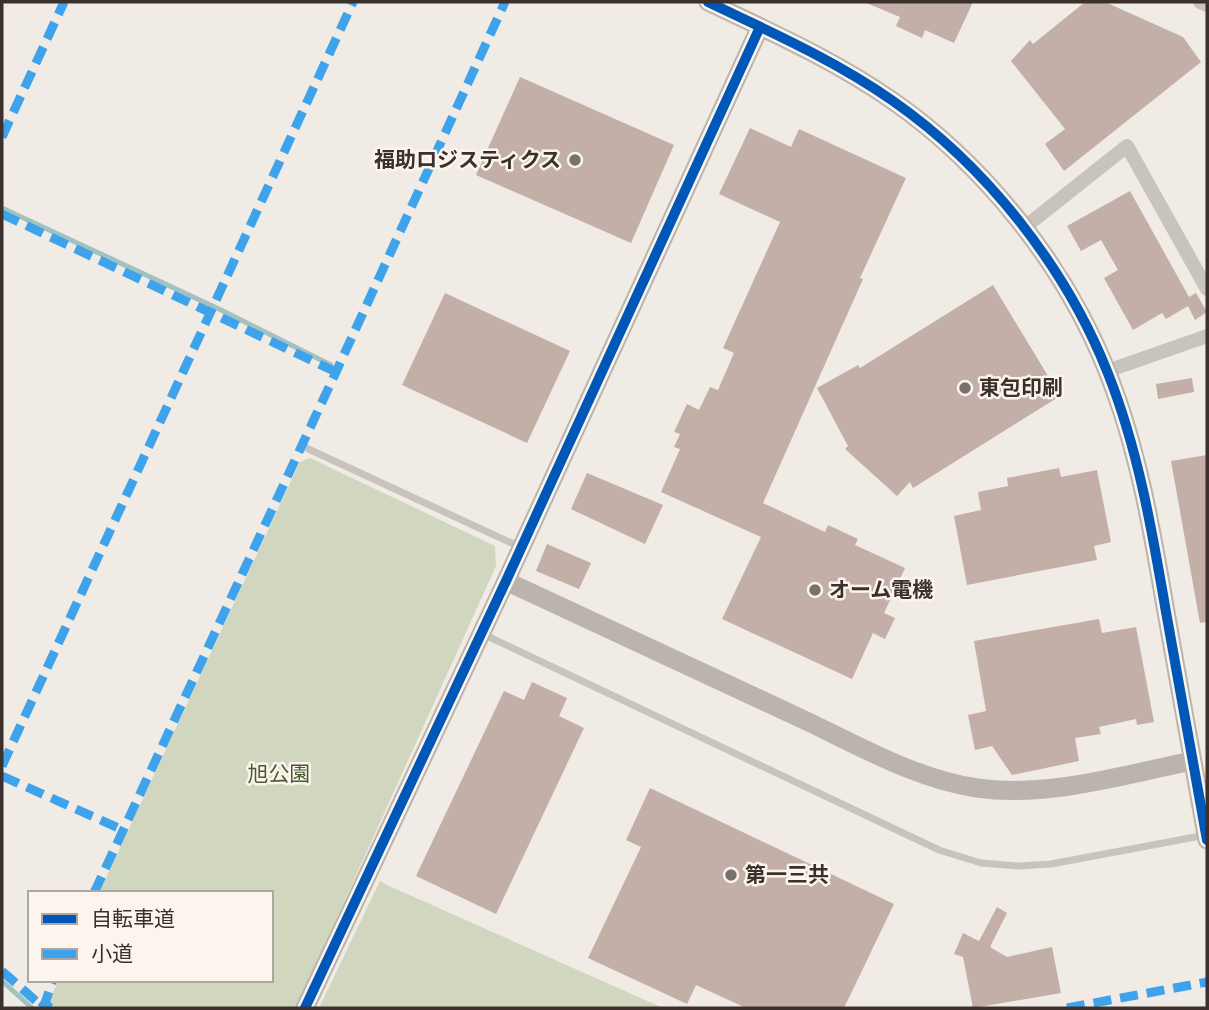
<svg xmlns="http://www.w3.org/2000/svg" width="1209" height="1010" font-family="Roboto,'Noto Sans JP',sans-serif">
  <style>
    .green { fill: #d1d6bf }
    .lines { fill: none; stroke-linecap: round; stroke-linejoin: round }
    .stream { stroke: #a1c2c1; stroke-width: 5 }
    .building { fill: #c3afa7 }
    .lane { stroke: #c9c3be; stroke-width: 7 }
    .street { stroke: #c9c3be; stroke-width: 14 }
    .secondary { stroke: #bab3ae; stroke-width: 19 }
    .quiet { stroke: #3fa3eb; stroke-width: 9; stroke-dasharray: 18 9; stroke-linecap: butt }
    .cycleway-casing { stroke: #fbf5ee; stroke-width: 15 }
    .cycleway { stroke: #0057b8; stroke-width: 10 }
    .poi-dot { fill: #7a716c; stroke: #fbf5ee; stroke-width: 2.5 }
    .labels { text-anchor: middle; dominant-baseline: central; stroke-width: 5; stroke-linejoin: round; paint-order: stroke }
    .poi-label { font-size: 21px; font-weight: bold; fill: #3b302b; stroke: #fbf5ee; text-anchor: start }
    .park-label { font-size: 21px; fill: #4a5a2e; stroke: #fbf5ee }
  </style>
  <rect width="100%" height="100%" fill="#f0ebe5"/>
  <g class="green">
    <polygon points="310,458 495,546 496,566 296,1008 55,1008 48,1003 59,980 271,980 271,893 99,893 300,462"/>
    <polygon points="380,881 387,885 663,1008 319,1008"/>
  </g>
  <g class="lines">
    <g class="stream">
      <polyline points="2,208 219,309 331,365"/>
      <polyline points="2,981 32,1008"/>
    </g>
  </g>
  <g class="building">
    <polygon points="864,2 973,2 954,43 925,30 922,38 896,26 900,17"/>
    <polygon points="1085,2 1105,2 1183,37 1201,62 1064,171 1045,144 1065,129 1011,61 1030,40 1033,44"/>
    <polygon points="520,77 674,145 631,243 476,175"/>
    <polygon points="750,128 791,147 799,129 906,178 860,278 863,279 763,503 825,532 828,525 858,539 855,545 905,568 884,613 895,618 885,639 873,633 852,679 722,619 761,537 661,492 680,449 674,447 680,434 674,432 687,404 699,410 710,387 718,390 734,353 723,348 780,222 719,194"/>
    <polygon points="1130,191 1189,297 1196,293 1207,312 1195,320 1188,306 1166,319 1162,313 1133,330 1104,278 1118,270 1101,240 1081,251 1067,226"/>
    <polygon points="993,285 1060,396 913,488 910,482 897,496 845,449 848,446 817,388 858,365 860,368"/>
    <polygon points="445,293 570,351 527,443 402,385"/>
    <polygon points="1192,378 1194,392 1158,399 1156,384"/>
    <polygon points="1207,455 1207,622 1200,623 1171,461"/>
    <polygon points="1059,468 1061,477 1097,470 1111,542 1094,546 1097,560 967,585 954,516 981,510 978,492 1008,486 1007,478"/>
    <polygon points="587,473 663,505 645,544 571,509"/>
    <polygon points="547,544 591,563 579,589 536,571"/>
    <polygon points="1099,619 1102,633 1136,627 1154,722 1137,725 1136,719 1099,727 1101,734 1075,738 1079,761 1012,775 992,746 975,750 968,715 986,711 974,641"/>
    <polygon points="532,682 567,698 559,716 584,728 496,914 416,876 504,691 524,700"/>
    <polygon points="650,788 894,904 844,1008 746,1008 696,985 687,1004 588,958 641,847 626,840"/>
    <polygon points="997,907 1007,913 990,947 1007,957 1052,947 1061,993 973,1008 963,957 954,954 963,933 979,941"/>
  </g>
  <g class="lines">
    <g class="lane">
      <polyline points="302,446 520,547"/>
      <polyline points="483,634 939,850 981,863 1018,866 1051,864 1206,835"/>
    </g>
    <g class="street">
      <polyline points="1200,2 1207,5"/>
      <polyline points="1025,227 1127,146 1207,289"/>
      <polyline points="1107,371 1207,336"/>
    </g>
    <g class="secondary">
      <path d="M708 2C771 32 836 61 893 101 986 166 1065 266 1107 371 1138 448 1152 530 1166 612 1179 688 1193 764 1207 840"/>
      <path d="M506 581C604 626 702 672 800 718 856 744 915 779 977 788 1048 798 1123 775 1192 761"/>
      <polyline points="305,1008 506,581 760,27"/>
    </g>
    <g class="quiet">
      <polyline points="2,137 64,2"/>
      <polyline points="2,214 336,372"/>
      <polyline points="2,766 353,2"/>
      <polyline points="2,776 123,830"/>
      <polyline points="94,893 336,372 505,2"/>
      <polyline points="2,971 37,1002 45,1003 50,1008"/>
      <polyline points="41,1008 45,1003 53,980"/>
      <polyline points="1067,1008 1207,982"/>
    </g>
    <defs>
      <g id="cycleway">
        <path d="M708 2C771 32 836 61 893 101 986 166 1065 266 1107 371 1138 448 1152 530 1166 612 1179 688 1193 764 1207 840"/>
        <polyline points="305,1008 506,581 760,27"/>
      </g>
    </defs>
    <use href="#cycleway" class="cycleway-casing"/>
    <use href="#cycleway" class="cycleway"/>
  </g>
  <g class="poi-dot">
    <circle cx="575" cy="160" r="7"/>
    <circle cx="965" cy="388" r="7"/>
    <circle cx="815" cy="590" r="7"/>
    <circle cx="731" cy="875" r="7"/>
  </g>
  <g class="labels">
    <g class="poi-label">
      <text x="561" y="160" text-anchor="end">福助ロジスティクス</text>
      <text x="979" y="388">東包印刷</text>
      <text x="829" y="590">オーム電機</text>
      <text x="745" y="875">第一三共</text>
    </g>
    <g class="park-label">
      <text x="279" y="774">旭公園</text>
    </g>
  </g>
  <rect width="1209" height="1010" fill="none" stroke="#3b302b" stroke-width="7"/>
  <rect x="28" y="891" width="245" height="91" fill="#fbf5ee" stroke="#aea6a0" stroke-width="2"/>
  <rect x="42" y="914" width="35" height="10" fill="#0057b8" stroke="#aea6a0" stroke-width="2"/>
  <text x="91" y="926" font-size="21" fill="#3b302b">自転車道</text>
  <rect x="42" y="949" width="35" height="10" fill="#3fa3eb" stroke="#aea6a0" stroke-width="2"/>
  <text x="91" y="961" font-size="21" fill="#3b302b">小道</text>
</svg>
